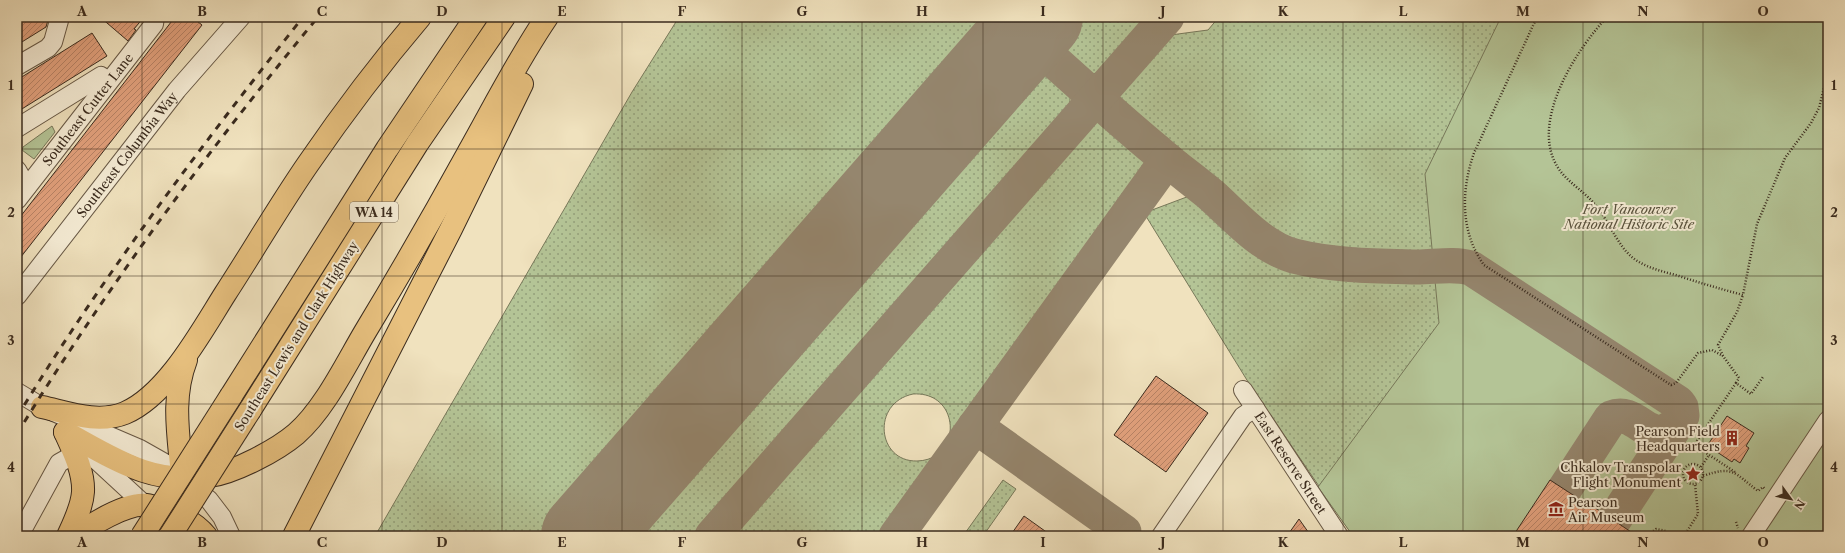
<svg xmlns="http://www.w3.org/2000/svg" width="1845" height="553" font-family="'Libre Caslon Text',serif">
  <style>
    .grass { fill: url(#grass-dots); stroke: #77785a; fill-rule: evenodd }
    .green { fill: #b4c496; stroke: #77785a }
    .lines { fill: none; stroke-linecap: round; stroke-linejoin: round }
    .taxiway { stroke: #95866e; stroke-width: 35 }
    .runway { stroke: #95866e; stroke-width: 88 }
    .building { fill: url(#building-hatch); stroke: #3a2b1e }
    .minor-casing { stroke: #685946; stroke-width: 20 }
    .highway-casing { stroke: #3a2b1e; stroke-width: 24 }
    .path { stroke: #3a2b1e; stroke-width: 2.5; stroke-dasharray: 1 2; stroke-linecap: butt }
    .minor { stroke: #f5ecd5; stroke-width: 18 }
    .highway { stroke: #e8c17f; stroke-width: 22 }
    .rail { stroke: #3a2b1e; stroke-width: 3; stroke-dasharray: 7 7; stroke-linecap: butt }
    .highway-bridge-casing { stroke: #3a2b1e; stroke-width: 24; stroke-linecap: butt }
    .highway-bridge { stroke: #e8c17f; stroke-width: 22 }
    .grid { fill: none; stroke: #3a2b1e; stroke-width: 1; stroke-opacity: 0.55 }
    .labels { text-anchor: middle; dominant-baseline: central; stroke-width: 4; stroke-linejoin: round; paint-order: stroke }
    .shield { fill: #f5ecd5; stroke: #726555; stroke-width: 1 }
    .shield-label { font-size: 12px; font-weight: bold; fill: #3a2b1e }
    .street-label { font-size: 13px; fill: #3a2b1e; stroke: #f5ecd5 }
    .park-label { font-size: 13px; font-style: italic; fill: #58513c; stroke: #f5ecd5 }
    .poi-label { font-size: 13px; fill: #3a2b1e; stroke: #f5ecd5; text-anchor: end }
    .neatline { fill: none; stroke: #3a2b1e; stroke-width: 1.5 }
    .grid-label { font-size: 13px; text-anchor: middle; font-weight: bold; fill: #3a2b1e }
  </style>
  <defs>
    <pattern id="grass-dots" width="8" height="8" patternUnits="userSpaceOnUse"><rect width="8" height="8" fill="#b4c496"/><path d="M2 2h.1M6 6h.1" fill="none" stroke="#939f7a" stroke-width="1.8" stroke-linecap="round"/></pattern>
    <pattern id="building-hatch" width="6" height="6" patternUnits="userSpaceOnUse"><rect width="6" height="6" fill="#e2a17d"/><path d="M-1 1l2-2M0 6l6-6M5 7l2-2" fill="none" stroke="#b88366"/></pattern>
  </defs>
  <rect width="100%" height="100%" fill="#f0e2be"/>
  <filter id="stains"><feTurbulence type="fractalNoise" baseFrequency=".005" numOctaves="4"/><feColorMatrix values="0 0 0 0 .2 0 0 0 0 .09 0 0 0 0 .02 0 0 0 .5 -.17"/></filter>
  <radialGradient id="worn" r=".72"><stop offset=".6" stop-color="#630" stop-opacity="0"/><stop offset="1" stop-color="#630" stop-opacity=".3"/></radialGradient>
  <g class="grass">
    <polygon points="679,17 1016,17 561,536 375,536 632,92"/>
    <path d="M1063 17H1155C1146 27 1137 37 1128 48 1110 68 1093 87 1067 62L1062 37Z"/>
    <polygon points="1219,17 1828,17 1828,536 1353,536 1250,385 1144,213 1216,186 1114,95 1115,91 1163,36 1208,30"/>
    <path d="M1026 70C1060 69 1083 91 1062 123L700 536H609L1015 72Z"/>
    <path d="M1098 117C1116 122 1144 147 1152 164L1147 175 883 536H725L1088 121ZM913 394C961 391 963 460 917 461 877 462 871 403 913 394Z"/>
    <polygon points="1003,480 1016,489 983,536 963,536"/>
  </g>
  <g class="green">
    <polygon points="1501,17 1828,17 1828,536 1353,536 1318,487 1439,323 1425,174"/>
    <polygon points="52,126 55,132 34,159 22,150 23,147"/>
  </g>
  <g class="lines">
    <g class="taxiway">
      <path d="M1024 34C1069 74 1112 114 1158 152 1175 167 1193 180 1210 194 1235 216 1261 247 1294 256 1334 266 1377 266 1417 267 1435 267 1454 263 1471 268L1678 403 1681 407 1682 416 1614 520"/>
      <polyline points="975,426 1124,532 1124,536"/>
      <path d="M1564 490 1611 418C1638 407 1647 448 1675 425"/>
      <polyline points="712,536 1167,17"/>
      <polyline points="896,536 1167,160"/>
    </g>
    <polyline class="runway" points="585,536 1039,17"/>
  </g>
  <g class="building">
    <polygon points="17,17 46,17 48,20 46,27 17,45"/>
    <polygon points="100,17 144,17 134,29 136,30 128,41"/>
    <polygon points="175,17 192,17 202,25 17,262 17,221"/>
    <polygon points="92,33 107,56 17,112 17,80"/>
    <polygon points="1156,376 1208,413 1166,472 1114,435"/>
    <polygon points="1727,416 1754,433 1746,446 1749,448 1740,463 1734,459 1732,462 1714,450 1715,447 1709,443"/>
    <polygon points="1550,480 1590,506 1591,505 1637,536 1513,536"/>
    <polygon points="1024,516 1052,536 1010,536"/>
    <polygon points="1299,519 1311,536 1287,536"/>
  </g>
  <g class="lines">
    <defs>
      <g id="minor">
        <polyline points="17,66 48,48 53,42 60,17"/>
        <polyline points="17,128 101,76 108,81"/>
        <polyline points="17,170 27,187"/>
        <path id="s1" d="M17 200 154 24 155 17"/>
        <path id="s2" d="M17 296 177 90 241 17"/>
        <path id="s3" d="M1243 390 1339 536"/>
        <polyline points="17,392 42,407 140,449 163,462 209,500 222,517 231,536"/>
        <polyline points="82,447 145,505 172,536"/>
        <polyline points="19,536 59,463 75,454"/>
        <polyline points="1161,536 1243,416 1255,408"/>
        <polyline points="1751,536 1828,420"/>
      </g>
      <g id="highway">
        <polyline points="231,396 387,149 476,17"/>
        <path d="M42 407C69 413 98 424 125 413 167 395 201 332 225 294 253 251 279 206 308 164 343 113 380 64 420 17"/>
        <polyline points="250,410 417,144 504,17"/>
        <path d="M65 432C113 458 152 486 210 476 236 472 277 450 296 434 324 410 346 364 365 332 400 274 434 215 467 155 493 109 517 61 547 17"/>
        <path d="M65 432C73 450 84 471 83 492 82 507 74 523 68 536"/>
        <path d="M179 528C180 511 183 493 182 476 179 437 171 399 186 360"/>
        <path d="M75 536C91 525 126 503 146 505 154 506 162 510 170 512 183 517 197 525 206 536"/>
        <polyline points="294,536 451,229 522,84"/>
      </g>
    </defs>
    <use href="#minor" class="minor-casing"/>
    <use href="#highway" class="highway-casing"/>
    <g class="path">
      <path d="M1537 17 1474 153C1461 190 1460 232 1484 265L1671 385 1676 383 1698 353 1712 350 1723 356"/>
      <path d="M1607 17C1576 50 1530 121 1557 166 1566 182 1586 192 1597 207 1611 224 1619 251 1639 262 1651 269 1665 272 1679 276 1700 283 1721 289 1743 295L1757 224 1785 158 1811 123 1819 108 1828 72"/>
      <polyline points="1736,383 1739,378 1723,356 1718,345 1737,312 1743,295"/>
      <circle cx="1693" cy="474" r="10"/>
      <polyline points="1701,467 1709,455"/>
      <polyline points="1735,472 1694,445 1736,383 1751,394 1763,377"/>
      <path d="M1703 476C1734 465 1734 473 1758 491L1763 487 1765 489"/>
      <polyline points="1736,522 1738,528"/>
      <polyline points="1650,536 1652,532 1656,529 1666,531 1668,536"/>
      <polyline points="1684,536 1698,514 1695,484"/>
    </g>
    <use href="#minor" class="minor"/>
    <use href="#highway" class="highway"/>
    <g class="rail">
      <path d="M17 417C102 277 201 146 303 17"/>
      <path d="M17 434C106 288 209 149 318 17"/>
    </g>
    <defs>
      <g id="highway-bridge">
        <polyline points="142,536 231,396"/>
        <polyline points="170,536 250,410"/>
      </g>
    </defs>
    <use href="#highway-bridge" class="highway-bridge-casing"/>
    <use href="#highway-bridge" class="highway-bridge"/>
  </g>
  <path class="grid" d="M142 17V536M262 17V536M382 17V536M502 17V536M622 17V536M742 17V536M862 17V536M983 17V536M1103 17V536M1223 17V536M1343 17V536M1463 17V536M1583 17V536M1703 17V536M17 149H1828M17 276H1828M17 404H1828"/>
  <defs>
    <symbol id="building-bare" viewBox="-9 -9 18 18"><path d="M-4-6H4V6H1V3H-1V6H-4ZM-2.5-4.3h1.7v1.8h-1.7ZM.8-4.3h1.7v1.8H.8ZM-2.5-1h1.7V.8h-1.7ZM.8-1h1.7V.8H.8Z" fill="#8f2418" stroke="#f5ecd5" stroke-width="2.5" paint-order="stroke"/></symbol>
    <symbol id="sight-bare" viewBox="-9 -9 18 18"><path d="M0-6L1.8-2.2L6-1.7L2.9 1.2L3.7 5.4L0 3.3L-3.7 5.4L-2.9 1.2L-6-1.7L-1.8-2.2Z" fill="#8f2418" stroke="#f5ecd5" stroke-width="2.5" paint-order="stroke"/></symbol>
    <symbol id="museum-bare" viewBox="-9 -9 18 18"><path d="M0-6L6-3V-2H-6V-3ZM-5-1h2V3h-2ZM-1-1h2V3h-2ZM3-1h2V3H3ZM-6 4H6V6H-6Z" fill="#8f2418" stroke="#f5ecd5" stroke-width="2.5" paint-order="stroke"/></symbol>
  </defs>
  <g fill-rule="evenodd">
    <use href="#building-bare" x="1721" y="427" width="22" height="22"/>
    <use href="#sight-bare" x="1682" y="463" width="22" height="22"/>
    <use href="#museum-bare" x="1545" y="498" width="22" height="22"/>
  </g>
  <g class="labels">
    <rect class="shield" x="350" y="202" width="48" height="20" rx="3"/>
    <g class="shield-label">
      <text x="374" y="212">WA 14</text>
    </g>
    <g class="street-label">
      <text stroke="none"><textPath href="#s1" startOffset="115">Southeast Cutter Lane</textPath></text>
      <text stroke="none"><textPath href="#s2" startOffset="179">Southeast Columbia Way</textPath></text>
      <text transform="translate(296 336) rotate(-58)">Southeast Lewis and Clark Highway</text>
      <text stroke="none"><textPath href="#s3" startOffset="87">East Reserve Street</textPath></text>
    </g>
    <g class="park-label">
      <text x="1629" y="209">Fort Vancouver<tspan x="1629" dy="15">National Historic Site</tspan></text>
    </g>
    <g class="poi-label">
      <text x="1720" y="431">Pearson Field<tspan x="1720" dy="15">Headquarters</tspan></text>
      <text x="1681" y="467">Chkalov Transpolar<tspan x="1681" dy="15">Flight Monument</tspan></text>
      <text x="1568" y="502" text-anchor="start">Pearson<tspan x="1568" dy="15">Air Museum</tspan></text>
    </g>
  </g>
  <rect width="1845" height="553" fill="none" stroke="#f0e2be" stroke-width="44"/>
  <g transform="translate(1791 499) rotate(123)" stroke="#f5ecd5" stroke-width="3" paint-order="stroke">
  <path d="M0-3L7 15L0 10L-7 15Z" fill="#3a2b1e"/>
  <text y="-6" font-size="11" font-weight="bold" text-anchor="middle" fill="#3a2b1e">N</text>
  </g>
  <rect x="22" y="22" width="1801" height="509" class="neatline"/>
  <g class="grid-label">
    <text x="82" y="16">A</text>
    <text x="202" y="16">B</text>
    <text x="322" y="16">C</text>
    <text x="442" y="16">D</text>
    <text x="562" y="16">E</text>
    <text x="682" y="16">F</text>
    <text x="802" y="16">G</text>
    <text x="922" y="16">H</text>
    <text x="1043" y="16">I</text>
    <text x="1163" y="16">J</text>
    <text x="1283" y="16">K</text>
    <text x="1403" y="16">L</text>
    <text x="1523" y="16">M</text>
    <text x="1643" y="16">N</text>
    <text x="1763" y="16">O</text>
    <text x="11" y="90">1</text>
    <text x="1834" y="90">1</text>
    <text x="11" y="217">2</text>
    <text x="1834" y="217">2</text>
    <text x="11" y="345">3</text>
    <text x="1834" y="345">3</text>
    <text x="11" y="472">4</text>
    <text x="1834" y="472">4</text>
    <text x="82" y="547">A</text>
    <text x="202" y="547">B</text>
    <text x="322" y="547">C</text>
    <text x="442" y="547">D</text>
    <text x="562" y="547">E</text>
    <text x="682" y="547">F</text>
    <text x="802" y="547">G</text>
    <text x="922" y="547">H</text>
    <text x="1043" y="547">I</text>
    <text x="1163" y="547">J</text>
    <text x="1283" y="547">K</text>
    <text x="1403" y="547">L</text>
    <text x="1523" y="547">M</text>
    <text x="1643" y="547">N</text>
    <text x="1763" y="547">O</text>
  </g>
  <rect width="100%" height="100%" filter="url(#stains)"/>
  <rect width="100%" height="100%" fill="url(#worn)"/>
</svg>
